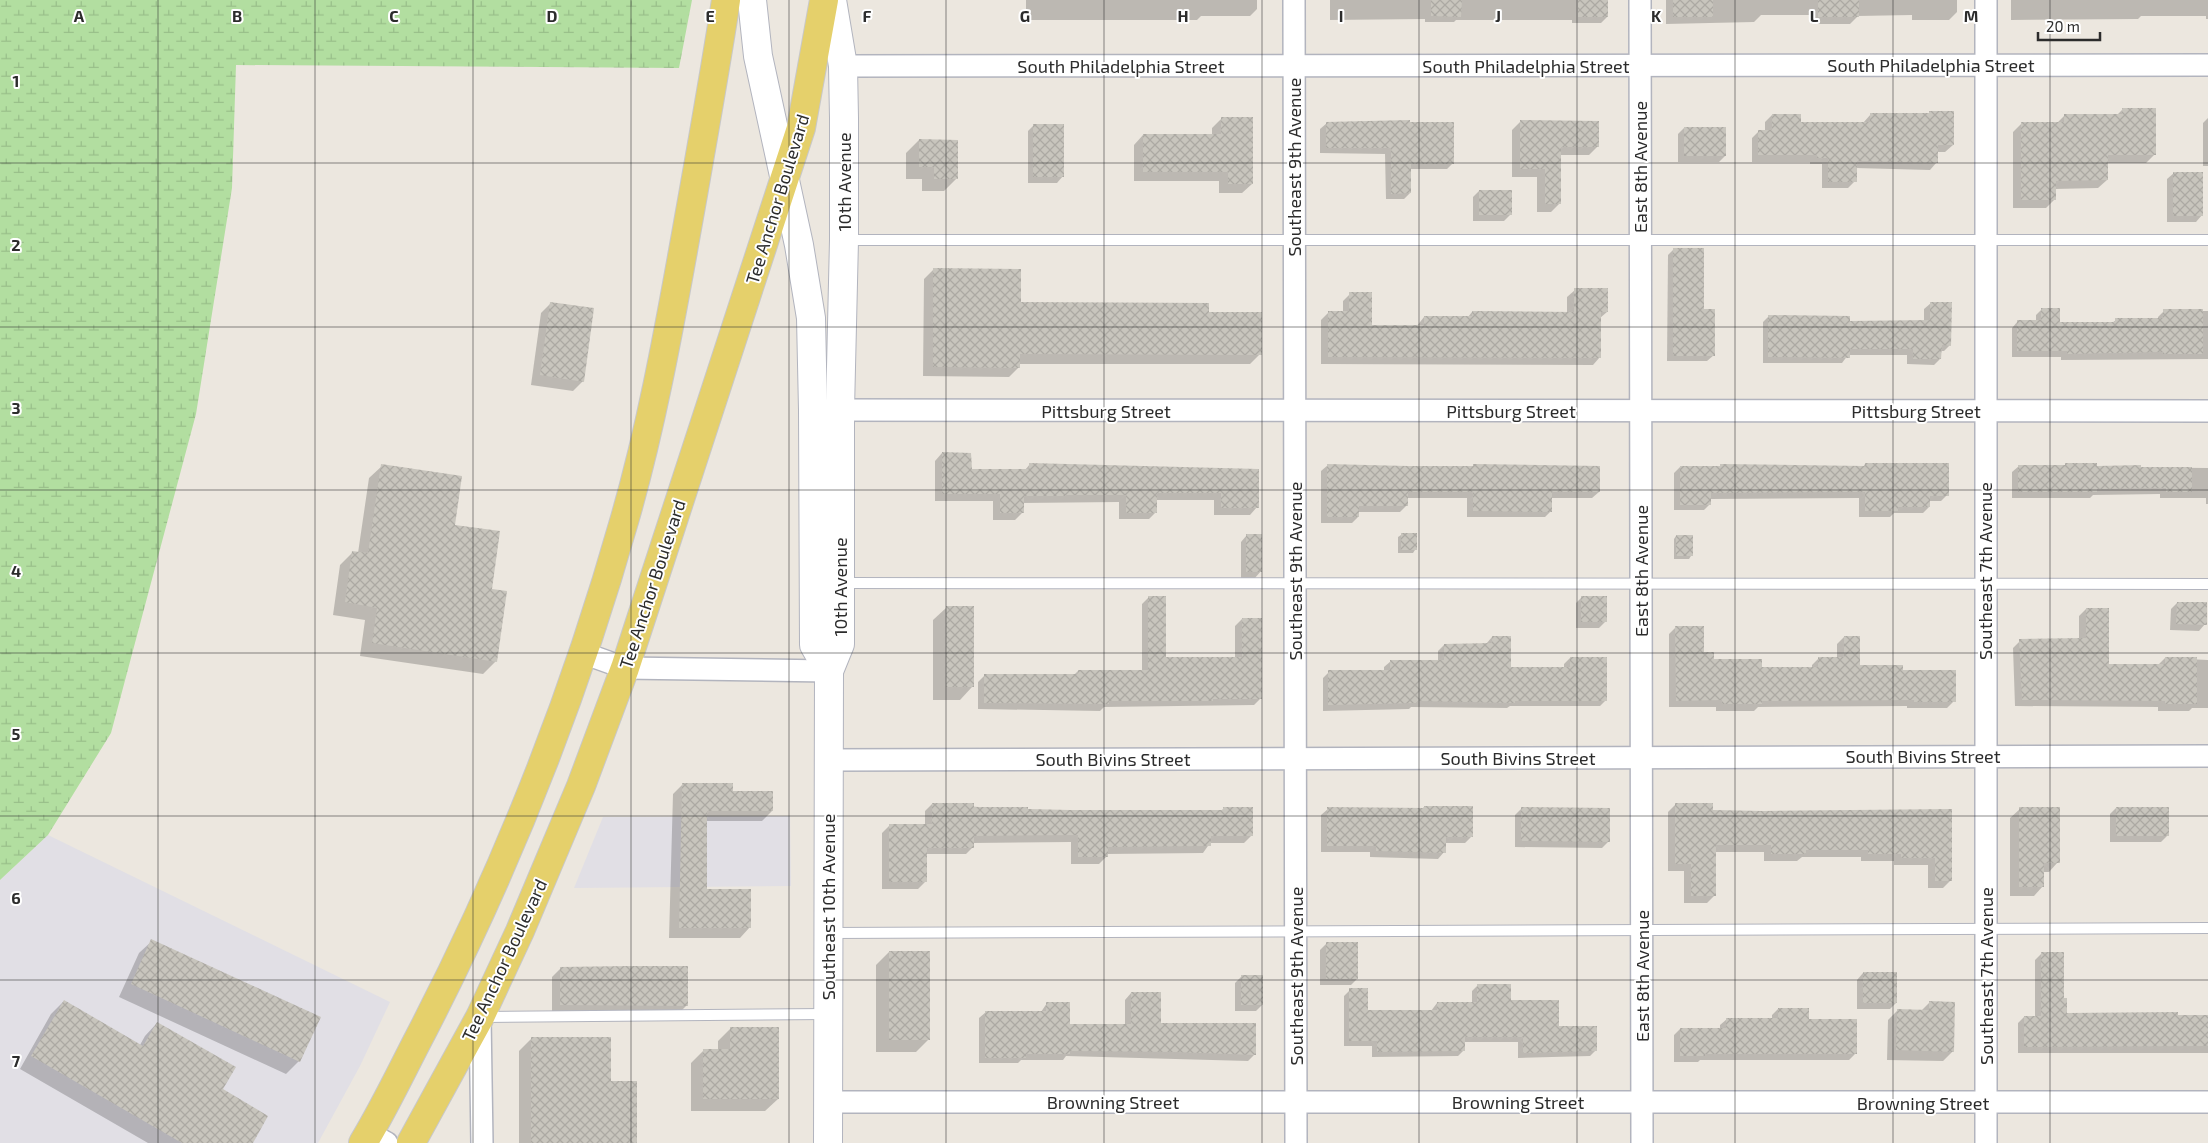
<svg xmlns="http://www.w3.org/2000/svg" width="2208" height="1143" font-family="'Exo 2',sans-serif">
  <style>
    .industrial { fill: #e1dfe5 }
    .wetland { fill: url(#wetland-marsh) }
    .shadow { fill: #0003 }
    .building { fill: url(#building-cross-hatch) }
    .lines { fill: none; stroke-linecap: round; stroke-linejoin: round }
    .service-casing { stroke: #b2b4be; stroke-width: 12 }
    .minor-casing { stroke: #b2b4be; stroke-width: 24 }
    .secondary-casing { stroke: #b2b4be; stroke-width: 30 }
    .primary-casing { stroke: #c8c8c8; stroke-width: 30 }
    .service { stroke: #fff; stroke-width: 10 }
    .minor { stroke: #fff; stroke-width: 21 }
    .secondary { stroke: #fff; stroke-width: 28 }
    .primary { stroke: #e5d06b; stroke-width: 28 }
    .grid { fill: none; stroke: #2c2c2c; stroke-width: 1; stroke-opacity: 0.55 }
    .labels { text-anchor: middle; dominant-baseline: central; stroke-width: 4; stroke-linejoin: round; paint-order: stroke }
    .street-label { font-size: 18px; fill: #2c2c2c; stroke: #fff }
    .grid-label { font-size: 16px; text-anchor: middle; font-weight: bold; fill: #2c2c2c; stroke: #fff; stroke-width: 4; stroke-linejoin: round; paint-order: stroke }
  </style>
  <defs>
    <pattern id="wetland-marsh" width="20" height="14" patternUnits="userSpaceOnUse" patternTransform="scale(1.25)"><rect width="20" height="14" fill="#b2dea0"/><path d="M1 5h8M5 5V1M11 12h8M15 12V8" fill="none" stroke="#99bf8a"/></pattern>
    <pattern id="building-cross-hatch" width="8" height="8" patternUnits="userSpaceOnUse" patternTransform="scale(1.25)"><rect width="8" height="8" fill="#c8c5bd"/><path d="M0 0l8 8M0 8l8-8" fill="none" stroke="#aca9a3"/></pattern>
  </defs>
  <rect width="100%" height="100%" fill="#ece7df"/>
  <g class="industrial">
    <polygon points="790,816 791,886 574,888 603,817"/>
    <polygon points="48,835 390,1002 360,1066 318,1143 0,1143 0,880"/>
  </g>
  <polygon class="wetland" points="0,0 692,0 679,68 236,65 232,188 196,414 111,733 48,835 0,880"/>
  <g class="shadow">
    <polygon points="1026,0 1257,0 1257,9 1250,16 1201,16 1197,20 1026,20"/>
    <polygon points="1330,0 1607,0 1607,17 1601,23 1572,23 1572,20 1456,20 1454,22 1425,22 1425,19 1330,20"/>
    <polygon points="1666,0 1957,0 1957,12 1949,20 1912,20 1912,15 1858,16 1850,24 1811,24 1811,15 1761,15 1754,22 1666,24"/>
    <polygon points="2011,0 2208,0 2208,19 2206,19 2206,16 2141,16 2138,19 2011,20"/>
    <polygon points="2122,110 2155,154 2146,163 2107,163 2107,180 2098,188 2055,189 2055,199 2046,208 2013,208 2013,132 2022,123 2057,123 2064,116 2117,115"/>
    <polygon points="1930,112 1953,145 1945,152 1937,152 1937,162 1930,170 1855,168 1855,181 1848,188 1822,188 1822,164 1810,164 1810,162 1752,162 1752,138 1759,131 1765,131 1765,122 1772,115 1799,123 1863,123 1871,114 1928,114"/>
    <polygon points="1222,118 1252,184 1242,193 1219,193 1219,181 1134,181 1134,145 1143,135 1212,135 1212,128"/>
    <polygon points="2208,118 2208,166 2203,166 2203,123"/>
    <polygon points="1521,121 1598,146 1589,155 1560,155 1560,203 1551,212 1537,212 1537,177 1512,177 1512,130"/>
    <polygon points="1327,123 1453,163 1447,169 1410,169 1410,193 1404,199 1386,199 1385,154 1320,153 1320,129"/>
    <polygon points="1034,125 1063,176 1057,183 1028,183 1028,131"/>
    <polygon points="1684,128 1725,156 1719,162 1678,162 1678,134"/>
    <polygon points="919,140 957,178 944,191 922,191 922,179 906,179 906,153"/>
    <polygon points="2174,173 2202,215 2196,222 2167,222 2167,179"/>
    <polygon points="1479,191 1510,215 1504,221 1473,221 1473,197"/>
    <polygon points="1674,249 1714,355 1707,361 1667,361 1668,255"/>
    <polygon points="934,269 1020,303 1208,314 1260,354 1250,364 1019,364 1019,367 1009,377 923,376 924,279"/>
    <polygon points="1575,290 1607,312 1600,318 1600,357 1593,365 1321,364 1321,320 1329,312 1343,312 1343,301 1350,294 1371,326 1417,326 1424,317 1468,317 1472,312 1567,313 1567,297"/>
    <polygon points="551,303 583,381 573,391 531,385 541,313"/>
    <polygon points="1931,303 1950,345 1944,351 1940,351 1940,359 1934,365 1907,364 1907,355 1848,355 1842,363 1763,363 1763,322 1769,316 1848,322 1924,321 1924,309"/>
    <polygon points="2042,309 2058,323 2112,323 2116,320 2158,320 2158,317 2164,311 2208,311 2208,359 2061,360 2061,357 2012,357 2012,328 2018,321 2036,321 2036,315"/>
    <polygon points="942,453 971,470 1025,470 1030,464 1257,470 1257,507 1250,515 1214,515 1214,500 1156,500 1156,512 1149,519 1119,519 1119,502 1022,503 1022,513 1015,520 993,520 993,501 935,501 935,461"/>
    <polygon points="1865,464 1947,495 1941,501 1929,501 1929,507 1923,513 1894,513 1890,517 1859,517 1859,498 1710,499 1710,504 1704,510 1674,510 1674,473 1680,467 1863,467"/>
    <polygon points="1328,465 1408,468 1599,492 1592,498 1551,498 1551,511 1545,517 1467,517 1467,498 1406,498 1406,506 1400,512 1358,512 1358,517 1352,523 1321,523 1321,471"/>
    <polygon points="382,466 453,526 490,590 496,661 483,674 360,656 365,620 333,615 340,565 353,552 358,553 369,478"/>
    <polygon points="2019,466 2208,468 2208,504 2206,504 2206,498 2160,498 2160,494 2093,495 2090,498 2012,498 2012,472"/>
    <polygon points="1247,535 1261,571 1255,578 1241,578 1241,542"/>
    <polygon points="1401,535 1415,550 1413,553 1398,553 1398,537"/>
    <polygon points="1676,536 1691,556 1689,559 1674,559 1674,539"/>
    <polygon points="1149,597 1165,658 1235,658 1235,626 1242,619 1261,698 1254,705 1104,707 1100,711 978,709 978,682 985,675 1074,675 1078,671 1142,672 1142,604"/>
    <polygon points="1582,597 1606,621 1599,628 1576,628 1576,603"/>
    <polygon points="2177,603 2205,624 2199,631 2170,630 2171,609"/>
    <polygon points="946,608 972,687 960,700 933,700 933,620"/>
    <polygon points="2086,609 2108,666 2158,665 2165,658 2208,660 2208,708 2192,708 2189,711 2158,711 2158,707 2015,706 2013,648 2020,641 2079,639 2079,616"/>
    <polygon points="1676,627 1702,654 1713,660 1761,668 1812,668 1812,665 1819,658 1837,658 1837,644 1844,637 1859,666 1902,671 1954,701 1947,708 1907,708 1907,706 1758,707 1754,711 1716,711 1716,707 1669,707 1669,634"/>
    <polygon points="1492,637 1510,668 1564,668 1564,664 1570,658 1606,700 1600,706 1510,706 1507,708 1411,707 1409,709 1323,711 1323,678 1329,672 1384,672 1384,667 1391,661 1438,661 1438,651 1444,645 1486,644"/>
    <polygon points="683,784 732,792 772,811 762,821 705,821 705,890 750,927 740,938 669,938 673,794"/>
    <polygon points="932,804 1026,810 1221,811 1223,809 1251,836 1244,843 1210,843 1203,853 1107,854 1107,856 1099,864 1071,864 1071,842 973,843 973,847 966,854 925,854 925,882 918,889 882,889 882,833 889,826 925,826 925,811"/>
    <polygon points="1676,804 1712,811 1763,812 1950,810 1951,880 1943,888 1928,888 1928,865 1894,865 1894,861 1861,861 1861,857 1802,857 1797,861 1764,861 1764,852 1714,852 1714,896 1707,903 1684,903 1684,871 1668,871 1668,812"/>
    <polygon points="1424,807 1471,837 1465,843 1444,843 1444,852 1438,859 1370,857 1370,852 1321,852 1321,815 1328,809 1422,809"/>
    <polygon points="2116,808 2167,836 2161,842 2110,842 2110,814"/>
    <polygon points="1521,809 1608,842 1602,848 1515,847 1515,815"/>
    <polygon points="2020,809 2058,862 2049,872 2043,872 2043,886 2034,896 2010,896 2010,818"/>
    <polygon points="152,941 299,1061 286,1074 119,997 139,953"/>
    <polygon points="1327,943 1357,979 1351,985 1320,985 1320,950"/>
    <polygon points="889,952 929,1039 916,1052 876,1052 876,965"/>
    <polygon points="2041,954 2063,1000 2065,1014 2208,1016 2208,1053 2018,1053 2018,1023 2024,1017 2035,1017 2035,960"/>
    <polygon points="560,969 687,1005 679,1013 552,1013 552,977"/>
    <polygon points="1863,973 1896,1003 1890,1009 1857,1009 1857,980"/>
    <polygon points="1242,976 1262,1005 1256,1011 1235,1011 1235,983"/>
    <polygon points="1478,985 1558,1027 1596,1050 1590,1056 1518,1058 1518,1042 1464,1042 1464,1050 1458,1056 1372,1057 1372,1046 1344,1046 1344,996 1350,990 1366,1011 1431,1011 1437,1003 1472,1003 1472,991"/>
    <polygon points="1131,993 1160,1024 1254,1055 1248,1061 1066,1056 1063,1060 1021,1060 1018,1063 979,1063 979,1018 986,1012 1041,1012 1047,1003 1069,1025 1125,1025 1125,1000"/>
    <polygon points="64,1001 140,1045 145,1036 157,1023 221,1090 252,1143 148,1143 20,1069 51,1014"/>
    <polygon points="1929,1003 1953,1051 1943,1061 1887,1060 1888,1020 1898,1010 1921,1011"/>
    <polygon points="1778,1009 1808,1020 1855,1054 1849,1060 1700,1060 1698,1062 1674,1062 1674,1035 1680,1029 1720,1029 1720,1025 1727,1019 1772,1019 1772,1015"/>
    <polygon points="731,1028 778,1099 765,1111 691,1111 691,1063 704,1050 718,1050 718,1041"/>
    <polygon points="532,1038 609,1082 636,1143 519,1143 519,1051"/>
  </g>
  <g class="building">
    <polygon points="1431,0 1462,0 1461,17 1431,16"/>
    <rect x="1578" y="0" width="30" height="17"/>
    <rect x="1673" y="0" width="40" height="17"/>
    <rect x="1818" y="0" width="41" height="17"/>
    <polygon points="2122,108 2156,108 2156,155 2108,155 2108,180 2056,181 2056,200 2021,200 2021,122 2064,122 2064,114 2122,114"/>
    <polygon points="1929,111 1954,111 1954,145 1938,145 1938,163 1857,161 1857,182 1828,182 1828,158 1817,158 1817,155 1758,155 1758,130 1772,130 1772,114 1801,114 1801,122 1870,122 1870,113 1929,113"/>
    <polygon points="1221,117 1253,117 1253,184 1228,184 1228,172 1143,172 1143,134 1221,134"/>
    <polygon points="1410,120 1410,122 1454,122 1454,164 1411,164 1411,193 1391,194 1391,148 1326,148 1326,122"/>
    <polygon points="1520,120 1599,121 1599,147 1561,147 1561,204 1545,204 1545,169 1520,169"/>
    <rect x="1033" y="124" width="31" height="53"/>
    <rect x="1684" y="127" width="42" height="29"/>
    <polygon points="919,139 958,140 958,179 934,179 934,167 919,167"/>
    <rect x="2173" y="172" width="30" height="44"/>
    <rect x="1479" y="190" width="33" height="25"/>
    <polygon points="1673,248 1704,248 1704,309 1715,309 1715,356 1673,356"/>
    <polygon points="933,268 1021,269 1021,302 1209,303 1209,312 1262,312 1262,355 1020,354 1020,368 933,367"/>
    <polygon points="1574,288 1608,288 1608,312 1601,312 1601,358 1328,357 1328,311 1349,311 1349,292 1372,292 1372,325 1424,325 1424,316 1472,316 1472,311 1574,312"/>
    <polygon points="550,302 594,308 584,382 540,375"/>
    <polygon points="1930,302 1952,302 1951,346 1942,345 1941,359 1913,359 1913,349 1850,349 1850,358 1768,357 1768,315 1850,316 1850,321 1930,320"/>
    <polygon points="2041,308 2060,308 2060,322 2115,322 2115,318 2163,318 2163,309 2203,309 2203,354 2163,354 2163,352 2067,354 2067,351 2017,351 2017,320 2041,320"/>
    <polygon points="942,452 971,453 972,469 1029,469 1029,463 1259,469 1259,508 1221,508 1221,493 1157,493 1157,513 1126,513 1126,495 1065,495 1065,496 1024,496 1024,513 1000,513 1000,494 942,494"/>
    <polygon points="1865,463 1949,463 1949,496 1930,496 1930,507 1898,507 1898,511 1865,511 1865,492 1711,493 1711,505 1680,505 1680,466 1720,466 1720,464 1865,466"/>
    <polygon points="2065,463 2097,463 2097,466 2141,465 2141,467 2192,467 2192,492 2166,492 2166,488 2097,489 2097,492 2018,492 2018,465 2065,465"/>
    <polygon points="381,464 462,476 455,525 500,531 492,589 507,591 497,662 372,643 377,608 345,602 352,551 368,553"/>
    <polygon points="1327,464 1408,466 1473,466 1473,464 1600,466 1600,492 1552,492 1552,512 1473,511 1473,492 1408,492 1408,506 1359,506 1359,517 1327,517"/>
    <rect x="1401" y="533" width="16" height="17"/>
    <rect x="1246" y="534" width="16" height="38"/>
    <rect x="1676" y="535" width="17" height="21"/>
    <polygon points="1148,596 1166,596 1166,657 1242,657 1242,618 1262,618 1262,699 1213,699 1213,701 1109,701 1109,704 984,703 984,674 1078,674 1078,670 1148,670"/>
    <rect x="1581" y="596" width="26" height="26"/>
    <polygon points="2177,602 2207,602 2207,625 2176,624"/>
    <rect x="946" y="606" width="28" height="81"/>
    <polygon points="2086,608 2109,608 2109,664 2165,664 2165,657 2197,657 2197,704 2165,704 2165,701 2022,700 2019,639 2086,638"/>
    <polygon points="1675,626 1704,626 1704,652 1714,652 1714,659 1762,659 1762,667 1818,667 1818,657 1844,657 1844,636 1860,636 1860,665 1903,665 1903,670 1956,670 1956,702 1914,702 1914,700 1762,701 1762,704 1722,704 1722,700 1676,701"/>
    <polygon points="1492,636 1511,636 1511,667 1570,667 1570,657 1607,657 1607,701 1515,701 1515,703 1417,701 1417,703 1328,705 1328,670 1390,670 1390,660 1444,660 1444,644 1492,643"/>
    <polygon points="682,783 733,783 733,791 773,791 773,811 707,811 707,889 751,889 751,928 679,928"/>
    <polygon points="932,803 974,803 974,807 1028,807 1028,809 1070,810 1223,810 1223,807 1253,807 1253,836 1211,836 1211,846 1108,847 1108,857 1078,857 1078,835 974,836 974,848 927,848 927,882 889,882 889,824 932,824"/>
    <polygon points="1675,803 1713,803 1713,810 1763,811 1952,809 1952,881 1935,881 1935,858 1901,858 1901,854 1868,854 1868,850 1806,850 1806,854 1771,854 1771,845 1716,845 1716,896 1691,896 1691,864 1675,864"/>
    <polygon points="1424,806 1473,806 1473,837 1446,837 1446,853 1376,851 1376,846 1327,846 1327,807 1424,808"/>
    <polygon points="1521,807 1610,808 1610,842 1521,841"/>
    <polygon points="2019,807 2060,807 2060,863 2044,863 2044,887 2019,887"/>
    <rect x="2116" y="807" width="53" height="29"/>
    <polygon points="151,939 321,1017 300,1062 131,984"/>
    <rect x="1326" y="942" width="32" height="37"/>
    <rect x="889" y="951" width="41" height="89"/>
    <polygon points="2041,952 2064,952 2064,998 2067,998 2067,1013 2178,1012 2178,1015 2208,1015 2208,1046 2024,1047 2024,1016 2041,1016"/>
    <polygon points="629,966 688,966 688,1006 560,1005 560,967"/>
    <rect x="1863" y="972" width="34" height="31"/>
    <rect x="1241" y="975" width="22" height="30"/>
    <polygon points="1477,984 1511,984 1511,1000 1559,1000 1559,1026 1597,1026 1597,1051 1523,1053 1523,1037 1465,1037 1465,1051 1377,1052 1377,1041 1349,1041 1349,988 1368,988 1368,1010 1437,1010 1437,1002 1477,1002"/>
    <polygon points="1131,992 1161,992 1161,1023 1256,1023 1256,1055 1174,1052 1070,1051 1070,1054 1026,1054 1026,1058 985,1058 985,1011 1046,1011 1046,1002 1070,1002 1070,1024 1131,1024"/>
    <polygon points="64,1000 143,1046 157,1022 236,1067 223,1089 268,1116 253,1143 182,1143 31,1056"/>
    <polygon points="1929,1001 1955,1002 1954,1052 1896,1050 1897,1009 1929,1010"/>
    <polygon points="1778,1008 1809,1008 1809,1019 1857,1019 1857,1054 1705,1054 1705,1056 1680,1056 1680,1028 1726,1028 1726,1018 1778,1018"/>
    <polygon points="730,1027 779,1027 779,1099 703,1099 703,1049 730,1049"/>
    <polygon points="531,1037 611,1037 611,1081 637,1081 637,1143 531,1143"/>
  </g>
  <g class="lines">
    <defs>
      <g id="service">
        <polyline points="844,240 2208,240"/>
        <polyline points="841,583 2208,584"/>
        <polyline points="829,933 2208,928"/>
        <polyline points="484,1017 827,1014"/>
      </g>
      <g id="minor">
        <polyline points="1294,0 1296,1143"/>
        <polyline points="1640,0 1642,1143"/>
        <polyline points="1986,0 1986,1143"/>
        <polyline points="843,66 2208,65"/>
        <polyline points="826,410 2208,411"/>
        <polyline points="583,653 625,668 829,671"/>
        <polyline points="828,760 2208,756"/>
        <polyline points="480,1017 482,1143"/>
        <polyline points="828,1102 2208,1102"/>
        <polyline points="369,1133 387,1143"/>
      </g>
      <g id="secondary">
        <polyline points="752,0 758,56 799,245 811,318 813,410 814,645 829,671"/>
        <polyline points="828,1143 829,671 840,644 840,410 844,240 844,118 843,66 832,0"/>
      </g>
      <g id="primary">
        <path d="M363 1143C385 1107 403 1068 423 1030 507 867 575 695 625 518 650 431 667 340 683 251 698 167 713 84 726 0"/>
        <polyline points="411,1143 480,1017 520,931 581,786 625,668 801,128 824,0"/>
      </g>
    </defs>
    <use href="#service" class="service-casing"/>
    <use href="#minor" class="minor-casing"/>
    <use href="#secondary" class="secondary-casing"/>
    <use href="#primary" class="primary-casing"/>
    <use href="#service" class="service"/>
    <use href="#minor" class="minor"/>
    <use href="#secondary" class="secondary"/>
    <use href="#primary" class="primary"/>
  </g>
  <path class="grid" d="M158 0V1143M315 0V1143M473 0V1143M631 0V1143M789 0V1143M946 0V1143M1104 0V1143M1262 0V1143M1419 0V1143M1577 0V1143M1735 0V1143M1893 0V1143M2050 0V1143M0 163H2208M0 327H2208M0 490H2208M0 653H2208M0 816H2208M0 980H2208"/>
  <g class="labels">
    <g class="street-label">
      <text x="1931" y="65">South Philadelphia Street</text>
      <text x="1121" y="66">South Philadelphia Street</text>
      <text x="1526" y="66">South Philadelphia Street</text>
      <text transform="translate(1294 167) rotate(-90)">Southeast 9th Avenue</text>
      <text transform="translate(1640 167) rotate(-90)">East 8th Avenue</text>
      <text transform="translate(844 182) rotate(-90)">10th Avenue</text>
      <text transform="translate(777 199) rotate(-73)">Tee Anchor Boulevard</text>
      <text x="1106" y="411">Pittsburg Street</text>
      <text x="1511" y="411">Pittsburg Street</text>
      <text x="1916" y="411">Pittsburg Street</text>
      <text transform="translate(1295 571) rotate(-90)">Southeast 9th Avenue</text>
      <text transform="translate(1641 571) rotate(-90)">East 8th Avenue</text>
      <text transform="translate(1985 571) rotate(-90)">Southeast 7th Avenue</text>
      <text transform="translate(652 584) rotate(-72)">Tee Anchor Boulevard</text>
      <text transform="translate(840 587) rotate(-90)">10th Avenue</text>
      <text x="1923" y="756">South Bivins Street</text>
      <text x="1518" y="758">South Bivins Street</text>
      <text x="1113" y="759">South Bivins Street</text>
      <text transform="translate(828 907) rotate(-90)">Southeast 10th Avenue</text>
      <text transform="translate(504 960) rotate(-65)">Tee Anchor Boulevard</text>
      <text transform="translate(1296 976) rotate(-90)">Southeast 9th Avenue</text>
      <text transform="translate(1642 976) rotate(-90)">East 8th Avenue</text>
      <text transform="translate(1986 976) rotate(-90)">Southeast 7th Avenue</text>
      <text x="1113" y="1102">Browning Street</text>
      <text x="1518" y="1102">Browning Street</text>
      <text x="1923" y="1103">Browning Street</text>
    </g>
  </g>
  <g class="grid-label">
    <text x="79" y="22">A</text>
    <text x="237" y="22">B</text>
    <text x="394" y="22">C</text>
    <text x="552" y="22">D</text>
    <text x="710" y="22">E</text>
    <text x="867" y="22">F</text>
    <text x="1025" y="22">G</text>
    <text x="1183" y="22">H</text>
    <text x="1341" y="22">I</text>
    <text x="1498" y="22">J</text>
    <text x="1656" y="22">K</text>
    <text x="1814" y="22">L</text>
    <text x="1971" y="22">M</text>
    <text x="16" y="87">1</text>
    <text x="16" y="251">2</text>
    <text x="16" y="414">3</text>
    <text x="16" y="577">4</text>
    <text x="16" y="740">5</text>
    <text x="16" y="904">6</text>
    <text x="16" y="1067">7</text>
  </g>
  <path d="M2038 32v8h62v-8" fill="none" stroke="#2c2c2c" stroke-width="2.5"/>
  <text x="2046" y="32" font-size="15" fill="#2c2c2c" stroke="#ffffff" stroke-width="4" paint-order="stroke">20 m</text>
</svg>
